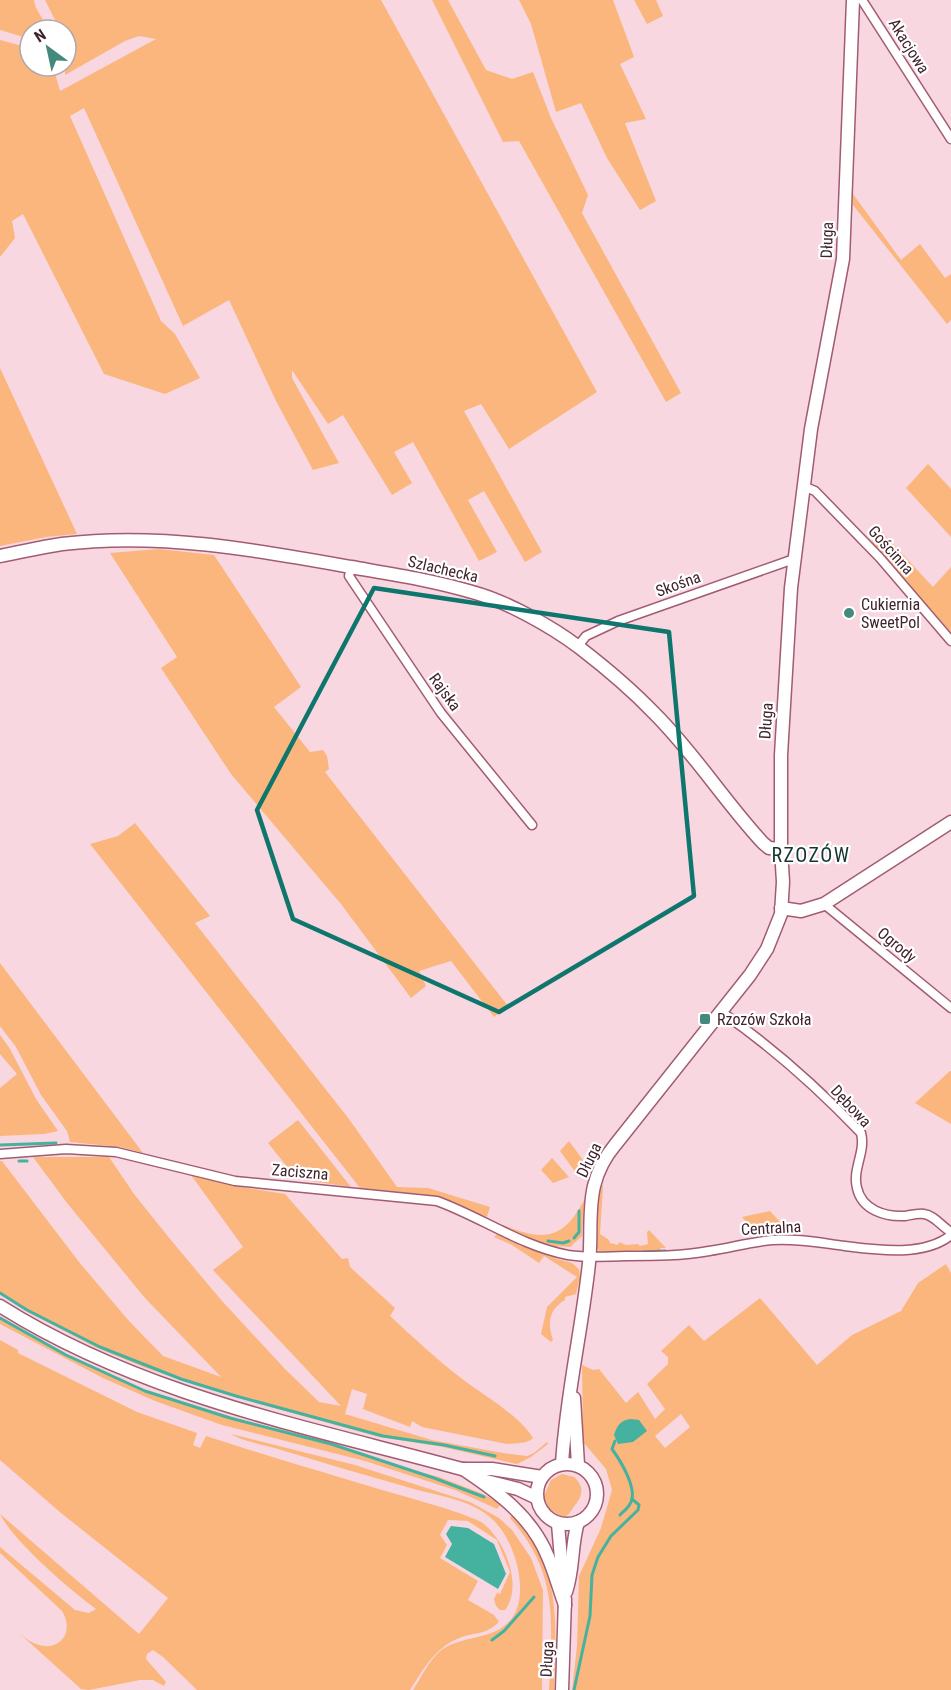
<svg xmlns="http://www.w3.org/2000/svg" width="951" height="1690" font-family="'Roboto Condensed',sans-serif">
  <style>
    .green { fill: #fbb67d; fill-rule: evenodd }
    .water { fill: #45b2a0 }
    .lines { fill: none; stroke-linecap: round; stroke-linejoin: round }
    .stream { stroke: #45b2a0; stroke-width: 3 }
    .street-casing { stroke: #a25c72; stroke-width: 11 }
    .secondary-casing { stroke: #a25c72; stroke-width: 15 }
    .street { stroke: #fff; stroke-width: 8 }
    .secondary { stroke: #fff; stroke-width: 12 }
    .marked { fill: none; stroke: #0f766e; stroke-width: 4.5; stroke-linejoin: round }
    .poi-dot { fill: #45897c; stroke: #fff; stroke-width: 2 }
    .labels { text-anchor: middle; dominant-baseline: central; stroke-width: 4.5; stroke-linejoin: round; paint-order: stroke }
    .street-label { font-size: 16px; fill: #40232c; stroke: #fff }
    .poi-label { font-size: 16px; fill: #40232c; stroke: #fff; text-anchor: start }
    .quarter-label { font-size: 20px; letter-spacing: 1.5px; fill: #14352f; stroke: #fff }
  </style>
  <rect width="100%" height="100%" fill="#f8d7e0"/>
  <g class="green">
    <polygon points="0,0 34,0 36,8 49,30 30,30 30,39 0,30"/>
    <polygon points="45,0 381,0 597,392 509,449 481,404 464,411 542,552 525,562 484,491 468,500 497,552 479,561 413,442 394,452 412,483 392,495 343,415 328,424 292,370 292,378 339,463 313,470 276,401 229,300 183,326 84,108 70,116 161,321 175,334 200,378 165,394 104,374 23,214 12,221 15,238 0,257 0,40 30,48 30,66 53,66 60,91 156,39 139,36 125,41 65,75 66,30 60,30"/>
    <polygon points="432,0 448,0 486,70 512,79 533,72 551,118 588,195 582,213 681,393 666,402 519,141 503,142"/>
    <polygon points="519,0 613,0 634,57 620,64 646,119 625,123 656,201 640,210 607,158 581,103 556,112 531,24"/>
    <polygon points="634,0 656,0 663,16 647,24"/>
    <polygon points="853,194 901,260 920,244 945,278 951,274 951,320 947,324 853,205"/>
    <polygon points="0,368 77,534 46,537 0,546"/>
    <polygon points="928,464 951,489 951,537 906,488"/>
    <polygon points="882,532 933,587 951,567 951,635 870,544"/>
    <polygon points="159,549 214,555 301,687 274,707 310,752 323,750 327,756 329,769 325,772 508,1006 494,1017 451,961 419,971 426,986 411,998 341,904 231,774 161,668 177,657 110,553"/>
    <polygon points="135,823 210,916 195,923 349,1119 397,1187 428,1188 490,1207 487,1217 443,1199 360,1188 90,844 118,836"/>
    <polygon points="0,963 143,1153 120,1147 70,1142 67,1131 41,1095 16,1047 0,1026"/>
    <polygon points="0,1035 10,1049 36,1099 58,1131 44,1134 0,1136 0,1088 17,1074 0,1054"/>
    <polygon points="950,1071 951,1071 951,1124 915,1103"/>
    <polygon points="298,1120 351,1187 297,1179 268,1143"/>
    <polygon points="569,1141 588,1167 576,1173 560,1151"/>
    <path d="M33 1157H109L134 1194 170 1239 222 1301 285 1369 319 1402 341 1406 213 1270 243 1247 191 1175 235 1186 285 1194 342 1259 348 1258 350 1267 395 1308 390 1316C413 1337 436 1359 461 1378 484 1396 518 1414 533 1438 527 1444 516 1443 507 1444L422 1427 412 1421 410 1427 363 1409 367 1394 352 1389 345 1414 432 1440 503 1453 527 1456 534 1453 547 1442 548 1444 531 1457 517 1464 443 1447 379 1437 274 1408 205 1388 146 1368 95 1347 28 1312 0 1294V1161H2L79 1262 129 1321 163 1356 221 1377 145 1298 67 1203Z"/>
    <polygon points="552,1158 569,1177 553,1183 541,1170"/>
    <path d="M600 1183 603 1186 600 1234 609 1240 610 1243 618 1245 619 1242 626 1245 638 1244 640 1246 648 1244 647 1232 649 1230 666 1248H661L660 1250 614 1251V1254L599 1251C589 1236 597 1200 600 1183Z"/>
    <path d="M584 1200 582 1236 570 1247 558 1246 557 1248 540 1244 502 1227 503 1225C542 1241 563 1241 584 1200Z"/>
    <polygon points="770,1211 792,1235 770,1232 756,1234 742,1217"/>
    <path d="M498 1233 526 1246 554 1255V1258L572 1263 579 1269 580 1277 576 1294 565 1297V1300C549 1309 547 1323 553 1340L551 1342 541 1334 547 1307 577 1277 544 1256 539 1263 512 1245 494 1237Z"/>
    <path d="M946 1264 951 1273V1690H572L577 1646 579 1576 601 1528 612 1490 606 1469 583 1442 582 1365 593 1370 599 1369 626 1403 638 1392 655 1419 665 1409 647 1384 668 1364V1357L661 1351 689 1325 704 1341 760 1298 817 1365 852 1335 901 1311 918 1283ZM681 1414 690 1427 665 1448 655 1436Z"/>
    <polygon points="0,1317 35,1339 98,1371 150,1392 246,1421 331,1443 401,1467 439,1477 483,1494 501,1504 497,1509 455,1490 365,1461 222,1425 155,1401 103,1378 0,1324"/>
    <path d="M0 1340 18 1350V1353L137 1412 197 1433 193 1445 200 1448 206 1436C267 1456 328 1474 389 1492 413 1499 436 1505 459 1513 466 1516 474 1518 481 1522 504 1537 524 1586 505 1610H500L496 1606 494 1599 497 1593 500 1594 510 1572 497 1540 468 1521 448 1520 440 1535 447 1545 440 1558 478 1581 468 1600 494 1615 499 1622C483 1637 475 1631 457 1639 434 1649 423 1670 410 1690H197L163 1657 153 1650 147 1654 146 1659 166 1682 164 1686 153 1680H140L89 1690 81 1689 19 1633C24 1637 30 1642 36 1644 60 1653 75 1632 62 1611L0 1553V1547L75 1610 89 1613 96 1609C70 1590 14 1542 0 1514L139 1634 168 1598 61 1513 0 1460Z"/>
    <path d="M231 1434 355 1465 470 1502 499 1518 512 1530 531 1558 543 1590 542 1690H413C421 1678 428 1662 439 1652 460 1634 495 1642 512 1618 522 1604 521 1585 518 1569 513 1547 503 1525 483 1512 464 1499 436 1495 414 1489 369 1476 323 1463 278 1449 264 1445 242 1441 231 1434Z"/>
    <path d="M562 1474 574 1477C586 1488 582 1497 573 1508 569 1514 568 1516 562 1517L548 1508 544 1496 551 1480Z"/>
    <path d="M514 1512C523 1524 534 1537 540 1551 560 1595 555 1643 554 1690H549C552 1620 559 1574 510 1518Z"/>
  </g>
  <g class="water">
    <path d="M631 1419 639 1420 647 1431 633 1442 618 1444 614 1435C617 1425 621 1420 631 1419Z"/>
    <polygon points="451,1526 468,1528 494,1544 506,1574 498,1589 445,1557 452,1544 446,1534"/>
  </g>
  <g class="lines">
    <g class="stream">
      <polyline points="0,1145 56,1143"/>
      <polyline points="19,1161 27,1161"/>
      <polyline points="574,1238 579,1232 579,1211"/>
      <polyline points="548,1241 563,1243 569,1241"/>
      <polyline points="643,1252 665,1251"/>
      <polyline points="0,1293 27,1310 100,1347 181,1379 236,1396 383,1436 444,1445 495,1456"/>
      <polyline points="0,1318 66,1355 145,1391 230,1418 331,1444 434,1478 484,1497"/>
      <path d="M615 1441 612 1449C620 1460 639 1490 630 1504 628 1508 623 1512 620 1515"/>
      <polyline points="492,1640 504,1631 534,1597"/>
      <polyline points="574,1690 590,1616 592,1575 598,1557 611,1536 638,1510 639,1505 632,1499"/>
    </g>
    <defs>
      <g id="street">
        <polyline points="862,0 951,139"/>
        <polyline points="803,486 815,491 880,558 951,641"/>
        <polyline points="351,567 349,576 441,713 532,825"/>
        <polyline points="578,646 586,636 618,621 794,559"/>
        <polyline points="824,904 951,1008"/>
        <path d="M720 1011C771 1046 818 1088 861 1133 866 1152 852 1169 857 1188 862 1210 885 1217 905 1216 911 1215 918 1213 924 1214 934 1215 942 1227 951 1232"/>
        <path d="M0 1154 66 1149 116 1152 235 1181 437 1201C481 1217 521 1246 568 1255 587 1258 607 1257 627 1256 654 1256 682 1256 709 1251 730 1248 750 1242 772 1240 796 1238 821 1243 845 1246 877 1250 924 1257 951 1235"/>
      </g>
      <g id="secondary">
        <path d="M0 556C21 552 42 547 62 544 159 532 257 550 351 567 391 574 432 580 472 592 506 601 551 626 580 648 606 668 632 690 655 714 695 754 725 802 763 843L769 848 781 849"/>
        <polyline points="781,908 801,911 824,904 951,822"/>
        <path d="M0 1306C141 1395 304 1426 462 1469H492L542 1477"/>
        <polyline points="574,1398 578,1465"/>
        <circle cx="567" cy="1494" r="30"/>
        <path d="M562 1464C566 1396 582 1330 589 1263 592 1237 588 1211 594 1186 598 1170 605 1157 615 1145L750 975 767 949 781 914 783 882 781 849V755L791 588 811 429 843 259 853 0"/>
        <path d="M463 1469C498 1492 532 1517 548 1557 555 1573 559 1589 565 1605"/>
        <polyline points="482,1480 518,1489 537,1498"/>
        <polyline points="558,1524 563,1582"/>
        <path d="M566 1592C574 1568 571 1545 578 1522"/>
        <polyline points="562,1690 565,1599"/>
      </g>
    </defs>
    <use href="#street" class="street-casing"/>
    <use href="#secondary" class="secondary-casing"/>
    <use href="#street" class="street"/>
    <use href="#secondary" class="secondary"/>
  </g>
  <path class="marked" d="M374 588 669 632 694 896 499 1012 293 919 257 810Z"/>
  <g class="poi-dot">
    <circle cx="849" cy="613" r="6"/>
    <rect x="699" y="1013" width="12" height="12" rx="3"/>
  </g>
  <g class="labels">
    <g class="street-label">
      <text transform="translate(909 46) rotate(58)">Akacjowa</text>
      <text transform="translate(827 240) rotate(-88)">Długa</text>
      <text transform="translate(891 550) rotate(48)">Gościnna</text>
      <text transform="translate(443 569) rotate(13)">Szlachecka</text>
      <text transform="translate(678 584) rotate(-20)">Skośna</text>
      <text transform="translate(445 692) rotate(54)">Rajska</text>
      <text transform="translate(766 721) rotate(-86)">Długa</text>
      <text transform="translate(897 945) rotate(40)">Ogrody</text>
      <text transform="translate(851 1106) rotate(47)">Dębowa</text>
      <text transform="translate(589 1160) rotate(-64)">Długa</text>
      <text transform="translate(300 1172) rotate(5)">Zaciszna</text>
      <text transform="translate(771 1228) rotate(-3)">Centralna</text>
      <text transform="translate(547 1659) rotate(-87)">Długa</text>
    </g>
    <g class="poi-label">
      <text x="861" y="604">Cukiernia<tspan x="861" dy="18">SweetPol</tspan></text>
      <text x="717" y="1019">Rzozów Szkoła</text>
    </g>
    <g class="quarter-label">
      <text x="811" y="855">RZOZÓW</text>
    </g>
  </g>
  <g transform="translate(48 48) rotate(327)"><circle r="28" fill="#ffffff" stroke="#b3a7ab" stroke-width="1.5"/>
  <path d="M0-4.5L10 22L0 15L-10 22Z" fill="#45897c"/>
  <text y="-9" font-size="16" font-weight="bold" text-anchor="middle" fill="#40232c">N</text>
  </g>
</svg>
